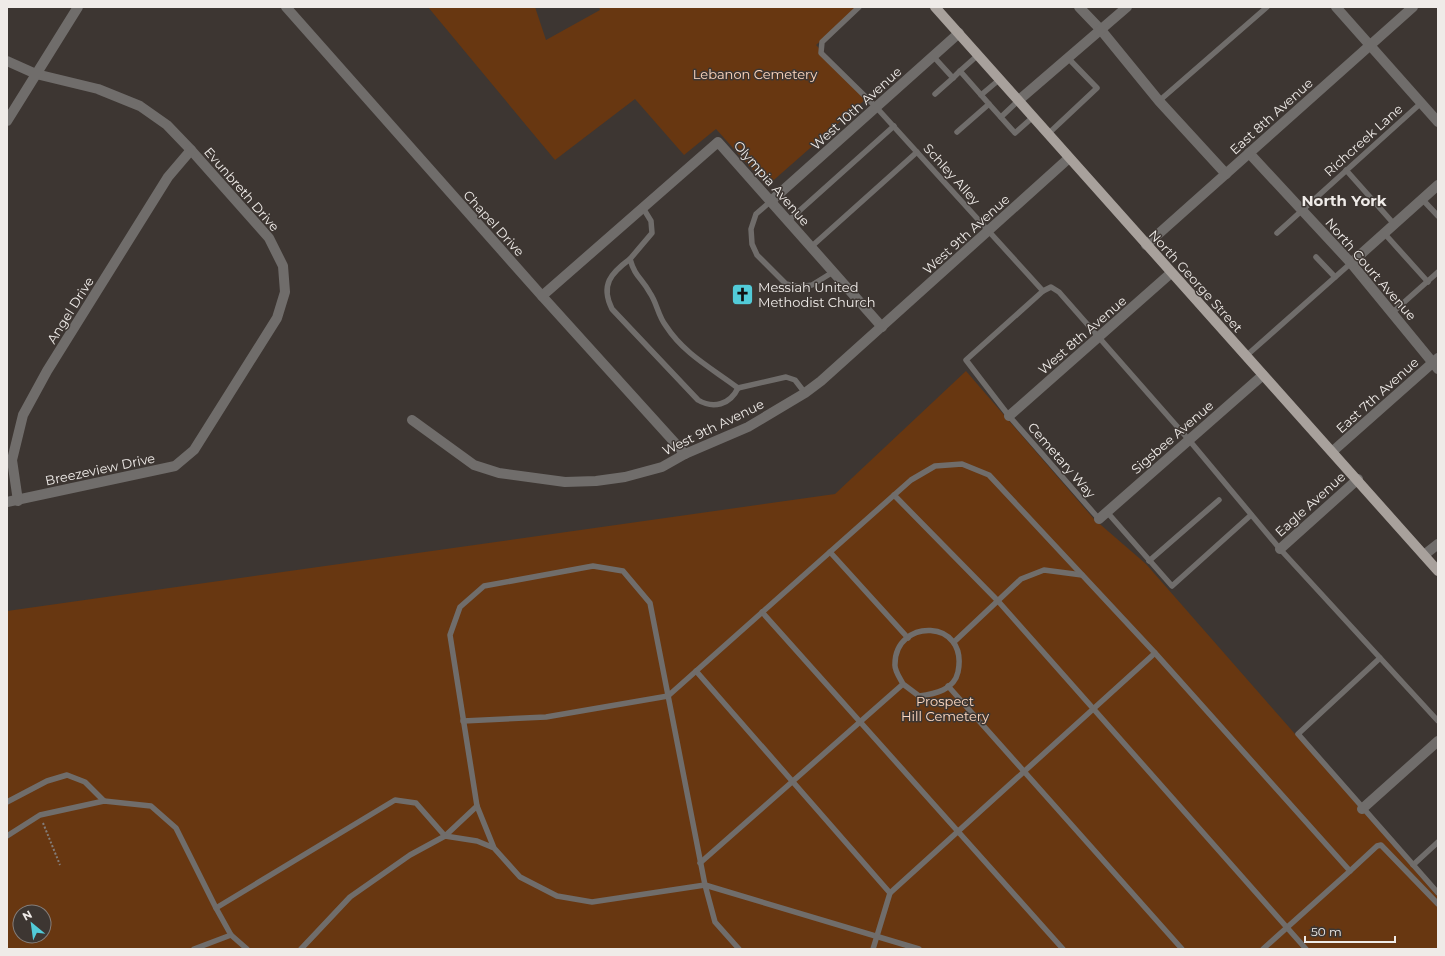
<svg xmlns="http://www.w3.org/2000/svg" width="1445" height="956" font-family="Montserrat,sans-serif">
  <style>
    .green { fill: #683711; fill-rule: evenodd }
    .lines { fill: none; stroke-linecap: round; stroke-linejoin: round }
    .path { stroke: #837d7a; stroke-width: 2; stroke-dasharray: 2 2; stroke-linecap: butt }
    .lane { stroke: #706d6b; stroke-width: 5.5 }
    .street { stroke: #706d6b; stroke-width: 10 }
    .primary { stroke: #a8a19c; stroke-width: 10 }
    .labels { text-anchor: middle; dominant-baseline: central; stroke-width: 3; stroke-linejoin: round; paint-order: stroke }
    .park-label { font-size: 13px; fill: #ffd9c1; stroke: #3d3632 }
    .street-label { font-size: 13px; fill: #efebe8; stroke: #3d3632 }
    .poi-label { font-size: 13px; fill: #efebe8; stroke: #3d3632; text-anchor: start }
    .quarter-label { font-size: 15px; font-weight: bold; fill: #efebe8; stroke: #3d3632 }
  </style>
  <rect width="100%" height="100%" fill="#3d3632"/>
  <g class="green">
    <polygon points="428,7 535,7 546,40 600,10 599,7 858,7 816,45 867,98 767,186 716,129 684,155 635,99 555,160"/>
    <path d="M966 371 1094 519 1146 564 1438 897V949H7V611L835 494ZM20 912H44V936H20Z"/>
  </g>
  <g class="lines">
    <polyline class="path" points="43,823 60,865"/>
    <g class="lane">
      <polyline points="859,7 822,42 821,53 876,107 1043,291"/>
      <polyline points="933,56 953,78 935,94"/>
      <polyline points="960,71 978,55"/>
      <polyline points="953,78 960,71 989,104 957,132"/>
      <polyline points="981,95 1000,79"/>
      <polyline points="1159,101 1267,7"/>
      <polyline points="989,104 1015,133 1033,117"/>
      <polyline points="1001,117 1019,100"/>
      <polyline points="1048,134 1097,88 1068,58"/>
      <polyline points="1346,170 1394,224"/>
      <polyline points="1422,199 1438,216"/>
      <polyline points="771,201 756,214 751,229 752,244 757,255 786,284 799,287 812,285 833,272"/>
      <path d="M643 208 651 221 652 233 630 259C635 277 642 278 650 293 657 303 658 316 666 326 684 354 713 369 738 388L786 377 795 380 805 393"/>
      <polyline points="788,221 894,126"/>
      <polyline points="1277,233 1421,103"/>
      <polyline points="1384,233 1428,282"/>
      <polyline points="811,247 917,152"/>
      <polyline points="1316,257 1335,277"/>
      <path d="M630 259C611 273 600 285 612 309L698 400C713 409 730 405 738 388"/>
      <polyline points="1392,313 1438,272"/>
      <polyline points="1246,356 1351,263"/>
      <polyline points="894,495 998,601 1306,949"/>
      <polyline points="1107,512 1172,586 1251,515"/>
      <polyline points="1099,519 1009,416 966,360 1043,291 1051,287 1059,292 1189,440 1280,549 1438,721"/>
      <polyline points="830,552 908,638"/>
      <polyline points="1149,561 1219,500"/>
      <polyline points="762,612 1063,949"/>
      <polyline points="954,642 1021,579 1044,570 1082,575"/>
      <polyline points="1380,658 1298,734 1438,893"/>
      <polyline points="696,671 890,893"/>
      <polyline points="948,686 1182,949"/>
      <polyline points="463,721 546,717 668,696 911,480 935,466 962,464 989,475 1155,653 1350,871 1263,949"/>
      <polyline points="7,802 47,781 67,775 85,782 104,801"/>
      <polyline points="7,836 40,815 104,801 151,806 176,828 216,908"/>
      <path d="M700 863 903 684C900 678 894 670 895 664 895 618 969 618 958 672 954 690 935 694 919 696L903 684"/>
      <polyline points="1413,865 1438,842"/>
      <polyline points="1350,871 1377,846 1381,845 1438,904"/>
      <polyline points="194,949 231,935"/>
      <polyline points="247,949 231,935 216,908 395,800 416,803 445,836 477,806"/>
      <polyline points="301,949 350,897 410,855 445,836 477,841 494,848 520,877 557,896 592,902 705,885 650,603 623,571 593,566 484,586 460,607 450,635 477,806 494,848"/>
      <polyline points="739,949 715,922 705,885 919,949"/>
      <polyline points="873,949 890,893 1155,653"/>
    </g>
    <g class="street">
      <polyline points="286,7 542,296 685,454"/>
      <polyline points="1079,7 1101,30 1159,101 1226,174"/>
      <polyline points="1336,7 1438,122"/>
      <polyline points="7,61 36,74 98,89 140,106 167,125 191,150 269,238 283,266 285,292 277,318 194,450 175,466 7,502"/>
      <polyline points="1019,100 1127,7"/>
      <polyline points="7,121 78,7"/>
      <polyline points="1249,153 1351,263 1438,369"/>
      <polyline points="771,201 959,33"/>
      <polyline points="1146,245 1413,7"/>
      <polyline points="1351,263 1438,185"/>
      <polyline points="542,296 718,142 882,327"/>
      <polyline points="1009,416 1171,273"/>
      <polyline points="412,420 474,465 499,473 565,482 596,481 625,477 662,467 685,454 748,427 805,393 821,381 1069,158"/>
      <polyline points="1333,451 1438,358"/>
      <polyline points="18,501 12,460 23,415 47,371 168,177 191,150"/>
      <polyline points="1099,519 1263,375"/>
      <polyline points="1280,549 1358,479"/>
      <polyline points="1424,555 1438,544"/>
      <polyline points="1362,809 1438,741"/>
    </g>
    <polyline class="primary" points="935,7 1438,571"/>
  </g>
  <defs>
    <symbol id="church-square" viewBox="-11 -11 22 22"><rect x="-9" y="-9" width="18" height="18" rx="4" fill="#52cbd8" stroke="#3d3632"/><path d="M-1.2-6h2.4v3.5h3.3v2.4h-3.3V6h-2.4V-.1h-3.3v-2.4h3.3Z" fill="#111"/></symbol>
  </defs>
  <g fill-rule="evenodd">
    <use href="#church-square" x="730" y="282" width="25" height="25"/>
  </g>
  <g class="labels">
    <g class="park-label">
      <text x="755" y="74">Lebanon Cemetery</text>
      <text x="945" y="701">Prospect<tspan x="945" dy="15">Hill Cemetery</tspan></text>
    </g>
    <g class="street-label">
      <text transform="translate(856 108) rotate(-42)">West 10th Avenue</text>
      <text transform="translate(1271 116) rotate(-42)">East 8th Avenue</text>
      <text transform="translate(1363 140) rotate(-42)">Richcreek Lane</text>
      <text transform="translate(952 174) rotate(48)">Schley Alley</text>
      <text transform="translate(772 183) rotate(49)">Olympia Avenue</text>
      <text transform="translate(242 189) rotate(49)">Evunbreth Drive</text>
      <text transform="translate(494 223) rotate(48)">Chapel Drive</text>
      <text transform="translate(966 234) rotate(-42)">West 9th Avenue</text>
      <text transform="translate(1371 269) rotate(49)">North Court Avenue</text>
      <text transform="translate(1196 281) rotate(48)">North George Street</text>
      <text transform="translate(70 310) rotate(-58)">Angel Drive</text>
      <text transform="translate(1082 335) rotate(-41)">West 8th Avenue</text>
      <text transform="translate(1377 395) rotate(-42)">East 7th Avenue</text>
      <text transform="translate(713 427) rotate(-26)">West 9th Avenue</text>
      <text transform="translate(1172 437) rotate(-41)">Sigsbee Avenue</text>
      <text transform="translate(1062 460) rotate(49)">Cemetary Way</text>
      <text transform="translate(100 469) rotate(-12)">Breezeview Drive</text>
      <text transform="translate(1310 504) rotate(-42)">Eagle Avenue</text>
    </g>
    <g class="poi-label">
      <text x="758" y="287">Messiah United<tspan x="758" dy="15">Methodist Church</tspan></text>
    </g>
    <g class="quarter-label">
      <text x="1344" y="200">North York</text>
    </g>
  </g>
  <rect width="1445" height="956" fill="none" stroke="#efebe8" stroke-width="16"/>
  <g transform="translate(32 924) rotate(331)"><circle r="19" fill="#3d3632" stroke="#847e7b"/>
  <path d="M0-3L7 15L0 10L-7 15Z" fill="#52cbd8"/>
  <text y="-6" font-size="11" font-weight="bold" text-anchor="middle" fill="#efebe8">N</text>
  </g>
  <path d="M1305 936v6h90v-6" fill="none" stroke="#efebe8" stroke-width="2"/>
  <text x="1311" y="936" font-size="12" fill="#efebe8" stroke="#3d3632" stroke-width="3" paint-order="stroke">50 m</text>
</svg>
